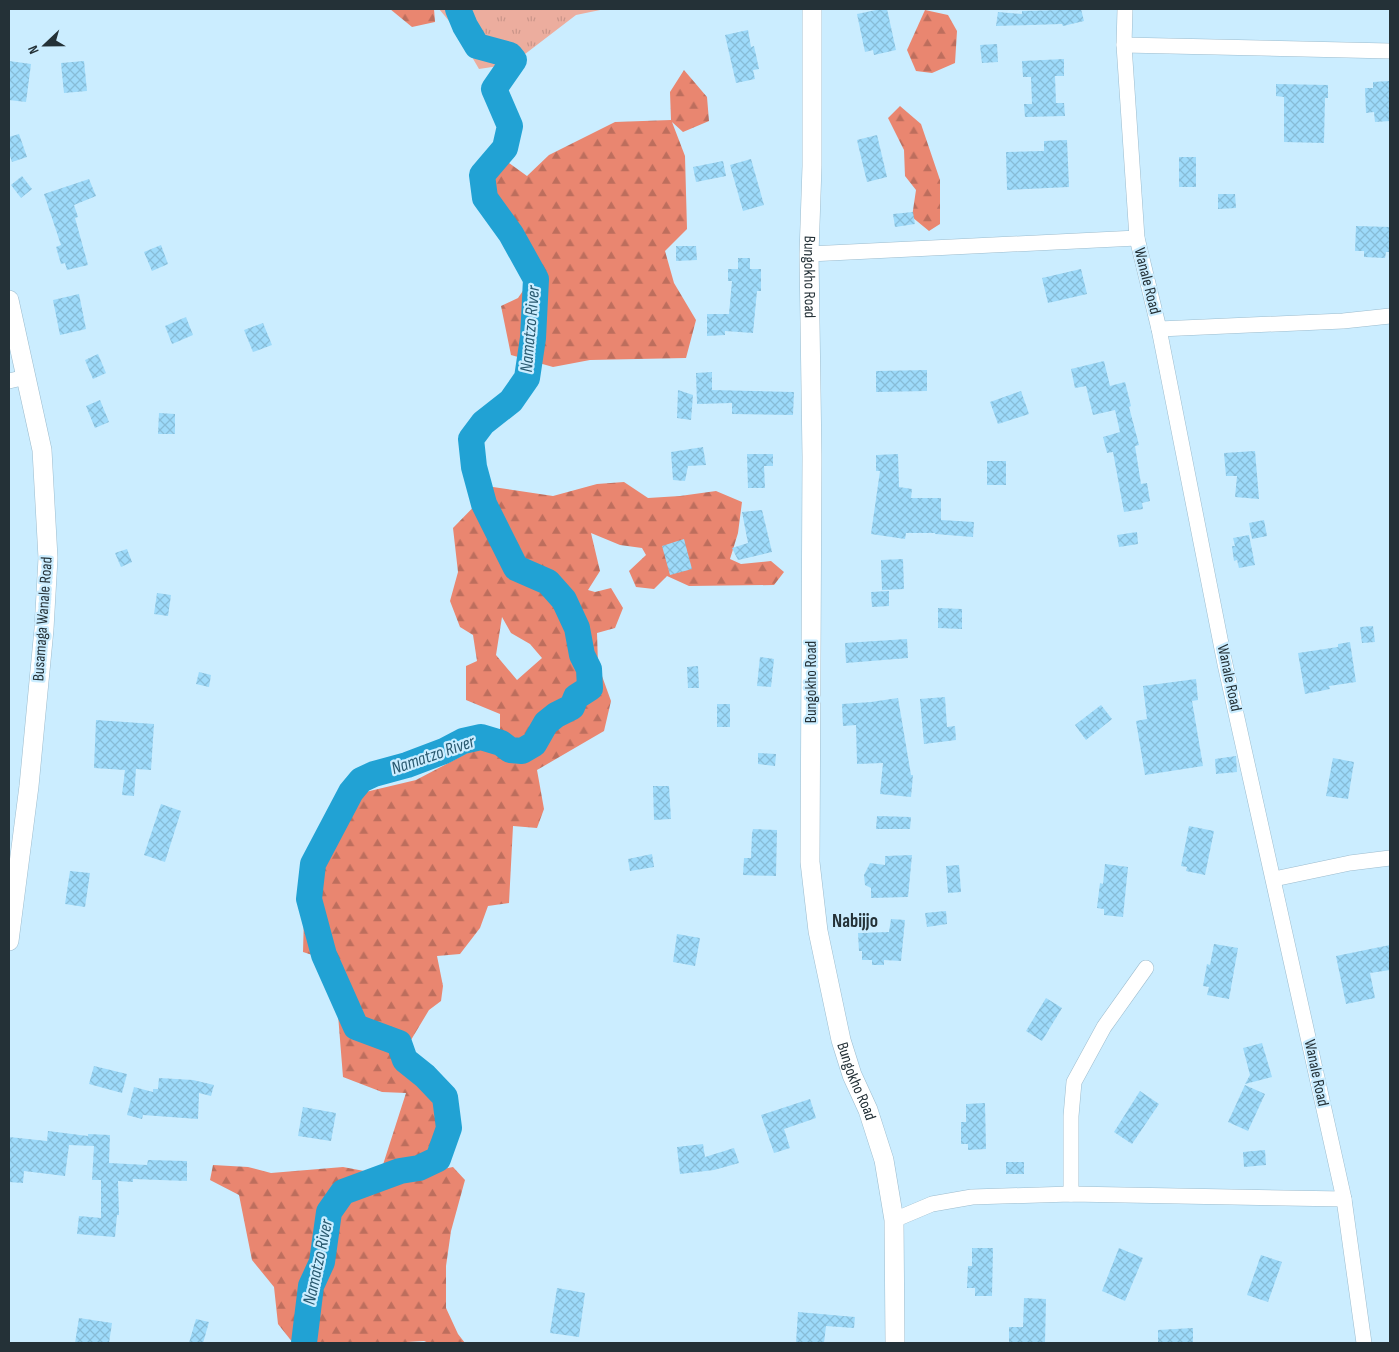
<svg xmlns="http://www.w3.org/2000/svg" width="1399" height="1352" font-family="'Sofia Sans Condensed',sans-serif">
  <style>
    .grass { fill: url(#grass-tufts) }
    .forest { fill: url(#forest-firs); fill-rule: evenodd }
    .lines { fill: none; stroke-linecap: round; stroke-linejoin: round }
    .river { stroke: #21a2d4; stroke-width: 26 }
    .building { fill: url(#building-cross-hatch) }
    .minor-casing { stroke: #9cbcce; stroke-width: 16 }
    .tertiary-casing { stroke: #9cbcce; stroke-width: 20 }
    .minor { stroke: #fff; stroke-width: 15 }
    .tertiary { stroke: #fff; stroke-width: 19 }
    .labels { text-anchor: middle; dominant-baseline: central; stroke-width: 4.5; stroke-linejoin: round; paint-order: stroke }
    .street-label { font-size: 16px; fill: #243137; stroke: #cbedff }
    .water-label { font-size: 18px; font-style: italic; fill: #29596f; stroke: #cbedff }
    .quarter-label { font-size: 19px; font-weight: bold; fill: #243137; stroke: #cbedff }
  </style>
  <defs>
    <pattern id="grass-tufts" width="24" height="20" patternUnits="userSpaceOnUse" patternTransform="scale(1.25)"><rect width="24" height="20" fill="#ecad9e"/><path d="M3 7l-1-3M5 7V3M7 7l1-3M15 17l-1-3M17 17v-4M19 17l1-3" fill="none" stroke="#ca9589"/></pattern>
    <pattern id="forest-firs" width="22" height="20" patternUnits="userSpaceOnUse" patternTransform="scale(1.25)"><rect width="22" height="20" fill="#e98670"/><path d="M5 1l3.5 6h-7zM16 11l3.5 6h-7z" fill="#bd6e5d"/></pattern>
    <pattern id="building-cross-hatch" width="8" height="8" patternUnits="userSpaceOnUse" patternTransform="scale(1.25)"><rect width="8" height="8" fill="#9ddafa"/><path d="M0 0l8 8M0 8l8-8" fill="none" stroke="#87bcd7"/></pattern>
  </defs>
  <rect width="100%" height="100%" fill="#cbedff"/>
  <polygon class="grass" points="439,9 605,9 576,15 512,64 479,69 455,28"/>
  <g class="forest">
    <polygon points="390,9 434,9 435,22 412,27"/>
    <polygon points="925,10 948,15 957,31 955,63 932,73 916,71 907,50"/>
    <polygon points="684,70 707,97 709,121 683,132 672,122 685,156 687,229 665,251 674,283 696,320 686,358 590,360 553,367 511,355 501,306 518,298 529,282 511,215 474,182 491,150 527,176 549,155 615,122 671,120 670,92"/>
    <polygon points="900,106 921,124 940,180 940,224 929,231 912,217 916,190 905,176 904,150 888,118"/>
    <path d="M624 482 648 498 680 496 716 491 742 502 738 533 730 559 741 564 771 561 784 572 774 585 689 586 667 576 654 589 636 587 629 571 646 555 642 548 620 545 591 533 600 571 588 590 595 592 611 588 623 608 615 628 597 633 598 665 611 701 604 731 537 770 544 809 537 828 513 826 509 903 488 906 480 928 460 954 437 956 443 986 441 1001 429 1010 411 1040 413 1060C423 1068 445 1083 450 1095 458 1111 453 1133 450 1150L430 1156 404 1177 453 1167 465 1180 451 1231 446 1266V1308L458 1334 465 1343H429L424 1341 389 1343H293L278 1324 274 1287 252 1260 239 1195 210 1180 213 1165 248 1167 271 1173 343 1167 380 1174 406 1093 382 1092 343 1077 337 1002V963L303 952 305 881 310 858 326 824 357 794 416 780 500 736V714L466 700V666L477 661 473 635 460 627 450 601 458 572 453 528 493 487 553 496 597 484ZM502 617 511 633 530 644 542 658 517 680 496 655Z"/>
  </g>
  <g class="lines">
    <polyline class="river" points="304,1343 311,1286 322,1262 329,1212 343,1192 400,1171 419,1168 438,1159 449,1128 445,1097 425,1076 405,1060 399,1043 356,1027 324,955 309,899 313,864 351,792 361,780 374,774 407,765 444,751 463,741 481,737 501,743 510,750 522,751 534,744 546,723 556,715 572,707 576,697 590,688 589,669 582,655 577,628 564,600 548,582 516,568 484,504 474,467 471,439 483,423 511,401 527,378 533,338 536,279 511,234 485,198 482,175 505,148 510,126 494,89 514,60 510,55 477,46 465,26 458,9"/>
  </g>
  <g class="building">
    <polygon points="881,9 887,9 896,50 874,55 873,50 865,52 857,14"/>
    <polygon points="1058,9 1081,9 1084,21 1063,26 1062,24 996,26 998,12 1022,14 1022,11 1059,10"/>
    <polygon points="748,30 751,47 754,46 759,69 753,70 755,79 736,83 725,35"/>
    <polygon points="997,44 998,62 982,63 980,45"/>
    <polygon points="1064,59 1064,76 1055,76 1056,103 1064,103 1065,116 1025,117 1024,104 1032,104 1031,77 1023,77 1022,61"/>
    <polygon points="9,61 31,64 26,102 9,100"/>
    <polygon points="84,61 87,91 64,93 61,63"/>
    <polygon points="1390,81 1390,121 1375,122 1374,112 1366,113 1365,88 1373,88 1373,82"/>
    <polygon points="1276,84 1328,85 1328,98 1325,98 1324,143 1284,142 1284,97 1276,96"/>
    <polygon points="19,134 27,157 12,162 9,153 9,137"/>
    <polygon points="877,135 887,177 867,182 857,140"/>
    <polygon points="1067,140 1069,187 1007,190 1006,152 1044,151 1044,141"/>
    <rect x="1179" y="157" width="17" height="30"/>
    <polygon points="751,159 764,205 743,211 730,165"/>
    <polygon points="723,161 726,176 696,182 693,167"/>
    <polygon points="22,176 32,189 21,198 11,185"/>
    <polygon points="89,179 96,196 74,205 78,217 75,218 88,265 67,270 65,263 61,264 56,247 61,245 44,194"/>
    <polygon points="1218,194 1235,194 1236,208 1218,209"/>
    <polygon points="913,212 915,224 895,227 893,214"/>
    <polygon points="1356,226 1390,227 1390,252 1386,252 1385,258 1364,257 1364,251 1355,251"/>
    <polygon points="161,245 168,264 152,271 144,252"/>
    <polygon points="676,246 696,246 697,260 676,261"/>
    <polygon points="738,258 750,258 750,269 761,269 761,291 757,291 753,333 725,331 725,335 707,336 707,314 729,314 732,281 728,281 728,269 738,269"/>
    <polygon points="1081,269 1087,294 1048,303 1042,278"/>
    <polygon points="79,294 86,329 60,335 53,300"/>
    <polygon points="186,317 193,335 172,344 165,326"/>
    <polygon points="263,323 272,345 253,352 244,330"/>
    <polygon points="98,354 106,373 93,379 85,360"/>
    <polygon points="1104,361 1110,386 1125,382 1131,406 1129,407 1139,445 1135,446 1141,484 1147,483 1150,501 1142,503 1143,509 1124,512 1113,452 1107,453 1103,437 1120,432 1115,410 1093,415 1086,386 1075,388 1071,369"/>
    <polygon points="927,370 927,391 876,392 876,371"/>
    <polygon points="712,372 712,390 794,392 793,415 732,414 732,403 697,404 696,373"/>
    <polygon points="678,390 693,395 691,420 677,418"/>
    <polygon points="1021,391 1029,414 998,424 990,402"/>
    <polygon points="100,400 109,422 95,428 86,406"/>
    <polygon points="159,413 175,414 175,434 158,434"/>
    <polygon points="703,447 706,465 688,466 685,481 673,480 671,452"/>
    <polygon points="1255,451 1259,499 1235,497 1237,476 1226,476 1224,453"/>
    <polygon points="747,454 773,454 773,466 764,466 765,488 748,488"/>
    <polygon points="898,454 899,487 912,489 911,498 941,498 941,520 974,522 973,537 935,534 935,533 906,533 905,539 871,534 880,471 876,471 876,455"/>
    <rect x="987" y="461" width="19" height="24"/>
    <polygon points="762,510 772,552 738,560 732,548 748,543 742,512"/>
    <polygon points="1264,520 1267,536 1252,539 1249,523"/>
    <polygon points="1137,532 1138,544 1119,547 1117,535"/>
    <polygon points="1249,535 1255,565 1239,568 1237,560 1234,561 1232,546 1235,546 1233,538"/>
    <polygon points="684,539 692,569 670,575 662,546"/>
    <polygon points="127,549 132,562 121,567 115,553"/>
    <polygon points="903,559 904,589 882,590 881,560"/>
    <polygon points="889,591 889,606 872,607 871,592"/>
    <polygon points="157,593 171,595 168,616 154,614"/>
    <polygon points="938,608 962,609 962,629 938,628"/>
    <polygon points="1373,626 1375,642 1362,643 1360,627"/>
    <polygon points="907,639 908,658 846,663 845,643"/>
    <polygon points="1350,642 1356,682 1329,686 1330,689 1305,694 1298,653 1338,647 1338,644"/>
    <polygon points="760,657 774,659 771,687 757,686"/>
    <polygon points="698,666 699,688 688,688 687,667"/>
    <polygon points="199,672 211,675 209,687 196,684"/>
    <polygon points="1196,679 1198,700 1192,701 1203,766 1145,775 1136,721 1147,719 1143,686"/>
    <polygon points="945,697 947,727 955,726 956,740 924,744 920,699"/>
    <polygon points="898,698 911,775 913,775 911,797 880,794 883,763 857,764 856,725 843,726 842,704 871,702"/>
    <rect x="717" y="704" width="13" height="23"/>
    <polygon points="1101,705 1112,719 1086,740 1075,725"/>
    <polygon points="96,720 154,724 151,770 136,769 134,796 122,795 125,770 94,768"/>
    <polygon points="758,753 776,754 775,766 758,764"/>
    <polygon points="1236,756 1237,772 1216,774 1215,759"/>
    <polygon points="1333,758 1354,762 1348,799 1326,796"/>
    <polygon points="653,786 669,786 671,819 654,820"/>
    <polygon points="161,804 181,811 165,862 144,855"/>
    <polygon points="877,816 911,817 910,829 876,829"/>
    <polygon points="1189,826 1214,831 1205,875 1186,871 1187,867 1181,866"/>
    <polygon points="753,829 777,830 776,876 743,875 744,858 751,858 752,834"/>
    <polygon points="652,854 654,867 630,871 628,859"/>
    <polygon points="912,855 908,897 871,898 871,888 865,885 864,875 870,863 885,865 885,856"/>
    <polygon points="1105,864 1128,867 1123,917 1104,915 1104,909 1097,908 1100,883 1103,884"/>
    <polygon points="959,865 961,892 948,893 946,866"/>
    <polygon points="70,871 90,873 85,907 65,904"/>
    <polygon points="946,911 947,924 927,927 925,913"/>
    <polygon points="891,919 905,920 901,961 884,960 884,965 872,965 872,960 862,960 862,951 859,951 858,933 889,932"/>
    <polygon points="677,934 700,938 695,966 673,962"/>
    <polygon points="1214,944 1238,948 1229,999 1207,995 1209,987 1203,986 1207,964 1210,965"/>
    <polygon points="1390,945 1390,970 1370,973 1375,998 1346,1004 1336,956"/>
    <polygon points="1046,998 1062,1008 1042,1041 1026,1031"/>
    <polygon points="1262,1043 1272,1077 1245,1084 1250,1075 1243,1048"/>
    <polygon points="94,1066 127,1074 122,1093 89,1084"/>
    <polygon points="159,1078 193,1080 214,1085 211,1096 199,1093 198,1119 143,1115 142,1119 127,1115 134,1087 153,1092 153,1089 158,1089"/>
    <polygon points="1245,1085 1265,1094 1248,1131 1228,1122"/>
    <polygon points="1140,1091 1159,1104 1132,1144 1114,1132"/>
    <polygon points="810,1099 816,1118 784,1129 790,1148 774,1153 761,1115"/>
    <polygon points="985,1103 986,1149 968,1150 968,1144 961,1144 961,1122 966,1122 966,1104"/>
    <polygon points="303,1107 336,1113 331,1141 298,1136"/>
    <polygon points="48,1131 88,1136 88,1134 110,1135 109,1163 147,1165 148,1160 187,1161 187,1181 133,1179 133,1182 118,1181 119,1215 117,1215 115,1237 77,1234 79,1216 101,1218 101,1180 92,1180 94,1146 69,1145 65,1176 24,1171 23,1183 9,1182 9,1137 47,1141"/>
    <polygon points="703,1144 705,1157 734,1148 739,1163 714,1170 680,1174 677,1147"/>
    <polygon points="1265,1150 1266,1165 1244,1167 1243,1152"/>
    <rect x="1006" y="1162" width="18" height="12"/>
    <polygon points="972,1248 993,1248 992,1296 975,1296 975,1288 967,1288 968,1266 972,1266"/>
    <polygon points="1119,1248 1143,1258 1125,1301 1102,1291"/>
    <polygon points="1261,1255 1282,1262 1268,1302 1247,1295"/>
    <polygon points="557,1288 585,1293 579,1337 550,1333"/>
    <polygon points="1024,1298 1046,1299 1045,1343 1009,1343 1009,1327 1023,1327"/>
    <polygon points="798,1312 855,1317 854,1328 826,1326 824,1343 796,1343"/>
    <polygon points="79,1318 112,1323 109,1343 75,1343"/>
    <polygon points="196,1319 209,1322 203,1343 189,1343"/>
    <polygon points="1193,1328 1193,1343 1158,1343 1158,1330"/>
  </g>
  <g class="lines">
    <defs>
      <g id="minor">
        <polyline points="1125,9 1124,45 1137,238 1159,329 1225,664 1344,1199 1364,1343"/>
        <polyline points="1124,45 1390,51"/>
        <polyline points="809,254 1137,238"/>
        <polyline points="1159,329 1343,321 1390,316"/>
        <polyline points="9,381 26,377"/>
        <polyline points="1274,879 1350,863 1390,858"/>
        <polyline points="1071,1194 1071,1116 1074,1082 1104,1027 1146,968"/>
        <polyline points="894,1220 932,1204 972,1197 1071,1194 1344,1199"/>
      </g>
      <g id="tertiary">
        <path id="s1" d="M812 9V166L809 254 812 457 810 862 818 931 841 1040 852 1075 868 1110 884 1160 894 1220 895 1343"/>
        <polyline points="9,300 42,450 48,558 44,629 29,786 9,941"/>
      </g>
    </defs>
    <use href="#minor" class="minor-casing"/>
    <use href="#tertiary" class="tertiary-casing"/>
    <use href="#minor" class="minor"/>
    <use href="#tertiary" class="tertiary"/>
  </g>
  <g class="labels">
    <g class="street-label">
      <text stroke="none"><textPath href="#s1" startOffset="268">Bungokho Road</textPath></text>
      <text transform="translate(1147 281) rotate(76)">Wanale Road</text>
      <text transform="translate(43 619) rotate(-86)">Busamaga Wanale Road</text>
      <text transform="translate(1229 678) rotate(78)">Wanale Road</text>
      <text transform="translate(811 682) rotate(-90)">Bungokho Road</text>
      <text transform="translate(1316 1073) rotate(78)">Wanale Road</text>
      <text stroke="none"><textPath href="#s1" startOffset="1078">Bungokho Road</textPath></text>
    </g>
    <g class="water-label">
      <text transform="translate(530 329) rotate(-85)">Namatzo River</text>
      <text transform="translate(433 755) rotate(-19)">Namatzo River</text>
      <text transform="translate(318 1262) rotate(-78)">Namatzo River</text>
    </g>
    <g class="quarter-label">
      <text x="855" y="921">Nabijjo</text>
    </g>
  </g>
  <rect width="1399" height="1352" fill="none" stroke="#243137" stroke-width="20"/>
  <g transform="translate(45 45) rotate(248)" stroke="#cbedff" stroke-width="4" paint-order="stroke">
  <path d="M0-4L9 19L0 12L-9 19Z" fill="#243137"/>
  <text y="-8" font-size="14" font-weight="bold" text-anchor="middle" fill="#243137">N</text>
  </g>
</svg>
